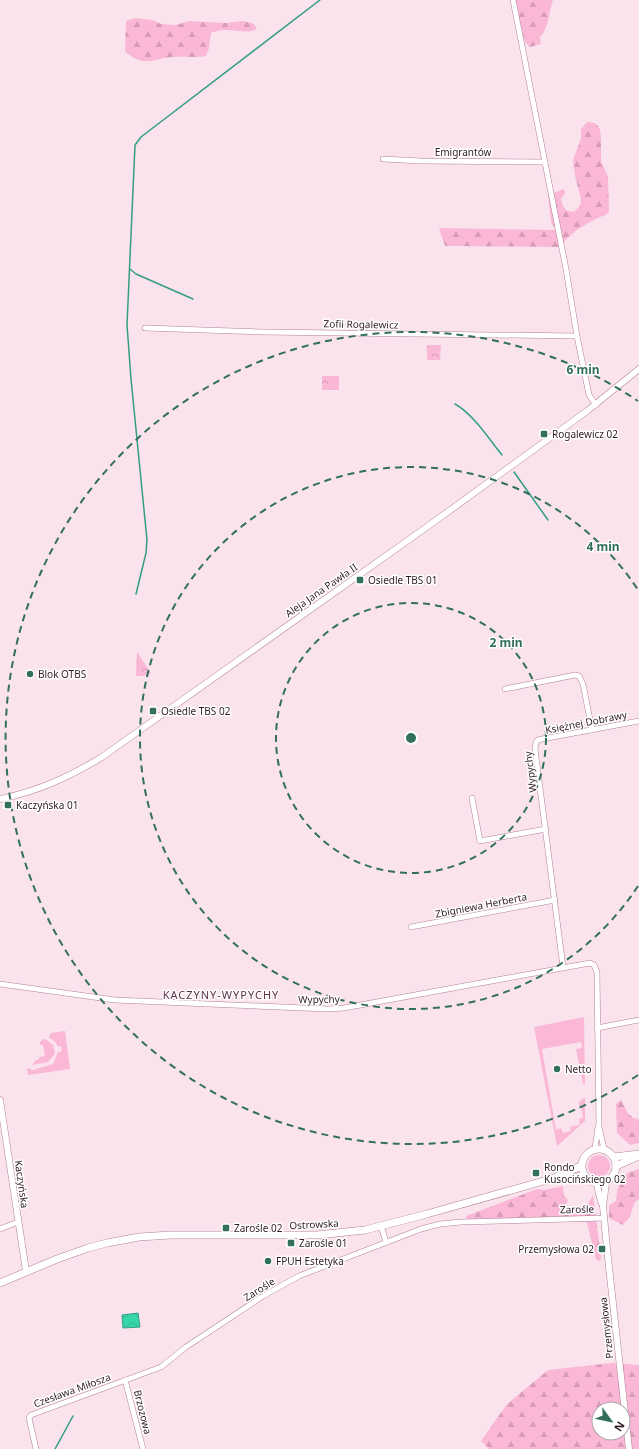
<svg xmlns="http://www.w3.org/2000/svg" width="639" height="1449" font-family="'Noto Sans',sans-serif">
  <style>
    .grass { fill: #fab7d6 }
    .forest { fill: url(#forest-firs); fill-rule: evenodd }
    .park { fill: url(#park-crowns) }
    .water { fill: url(#water-waves); stroke: #349e83 }
    .lines { fill: none; stroke-linecap: round; stroke-linejoin: round }
    .stream { stroke: #349e83; stroke-width: 1.5 }
    .minor-casing { stroke: #b48098; stroke-width: 6 }
    .tertiary-casing { stroke: #b48098; stroke-width: 7 }
    .secondary-casing { stroke: #b48098; stroke-width: 8 }
    .minor { stroke: #fff; stroke-width: 5 }
    .tertiary { stroke: #fff; stroke-width: 6 }
    .secondary { stroke: #fff; stroke-width: 7 }
    .ring { fill: none; stroke: #32705c; stroke-width: 2; stroke-dasharray: 7 5 }
    .poi-dot { fill: #32705c; stroke: #fff; stroke-width: 1.5 }
    .labels { text-anchor: middle; dominant-baseline: central; stroke-width: 3; stroke-linejoin: round; paint-order: stroke }
    .street-label { font-size: 10px; fill: #311c26; stroke: #fff }
    .poi-label { font-size: 10px; fill: #311c26; stroke: #fff; text-anchor: start }
    .neighbourhood-label { font-size: 11px; letter-spacing: 1px; fill: #5e3148; stroke: #fff }
    .centre { fill: #32705c; stroke: #fff; stroke-width: 2 }
    .ring-label { font-size: 12px; text-anchor: middle; font-weight: bold; fill: #32705c; stroke: #fff; stroke-width: 3; stroke-linejoin: round; paint-order: stroke }
  </style>
  <defs>
    <pattern id="forest-firs" width="22" height="20" patternUnits="userSpaceOnUse"><rect width="22" height="20" fill="#fab7d6"/><path d="M5 1l3.5 6h-7zM16 11l3.5 6h-7z" fill="#d79db8"/></pattern>
    <pattern id="park-crowns" width="20" height="18" patternUnits="userSpaceOnUse"><rect width="20" height="18" fill="#fab7d6"/><path d="M2 6a3 3 0 1 1 6 0M12 15a3 3 0 1 1 6 0" fill="none" stroke="#d79db8"/></pattern>
    <pattern id="water-waves" width="16" height="10" patternUnits="userSpaceOnUse"><rect width="16" height="10" fill="#36d6ab"/><path d="M0 5q4-4 8 0t8 0" fill="none" stroke="#30b793"/></pattern>
  </defs>
  <rect width="100%" height="100%" fill="#fae3ed"/>
  <g class="grass">
    <polygon points="584,1017 585,1086 585,1084 583,1084 576,1049 582,1048 581,1042 542,1049 556,1130 561,1128 563,1133 571,1131 570,1127 580,1125 579,1119 583,1118 581,1106 579,1106 579,1102 582,1099 585,1098 585,1121 557,1146 534,1027"/>
    <polygon points="65,1031 70,1069 28,1075 27,1068 33,1070 53,1064 58,1052 61,1052 62,1048 60,1046 58,1047 56,1043 49,1037 51,1033"/>
    <polygon points="43,1039 47,1040 53,1045 55,1054 48,1062 32,1065 36,1060 39,1060 39,1057 45,1056 43,1045 40,1045 40,1042"/>
    <circle cx="599" cy="1166" r="11"/>
  </g>
  <g class="forest">
    <path d="M515 0H553C548 13 550 27 540 37L541 44 530 47 525 42Z"/>
    <path d="M135 18 153 20 161 24 176 25 189 21 225 23 243 21 254 24 257 29C243 36 227 25 211 33L209 48 206 56C195 58 183 56 172 57 151 59 143 68 125 51L126 21Z"/>
    <path d="M587 122 595 123 600 129 601 139V161L608 177 609 212C605 216 602 216 598 218 583 225 569 234 560 247L445 246 439 228 556 230 551 222 548 195 564 189 565 193 561 199 563 206 567 211 574 212 580 206 581 199 575 176 573 160 581 139V129Z"/>
    <path d="M621 1100C625 1108 629 1119 639 1119V1143L630 1145 617 1133 616 1104Z"/>
    <polygon points="639,1169 639,1199 635,1202 629,1218 623,1225 609,1218 609,1205 616,1201 617,1190 627,1173"/>
    <path d="M563 1186 564 1196 568 1200 567 1203 561 1208 564 1211C583 1213 584 1211 593 1195L601 1257 600 1261 596 1260 587 1222 575 1221 562 1218 467 1221 466 1216 537 1189 544 1190Z"/>
    <path d="M612 1363 639 1365V1449H489L481 1441 507 1404 548 1370ZM599 1409H623V1433H599Z"/>
  </g>
  <g class="park">
    <polygon points="427,345 441,345 440,360 427,360"/>
    <rect x="322" y="376" width="17" height="14"/>
    <polygon points="137,652 151,673 144,676 136,676"/>
  </g>
  <polygon class="water" points="138,1313 140,1327 123,1328 122,1315"/>
  <g class="lines">
    <g class="stream">
      <polyline points="130,269 136,274 193,299"/>
      <path d="M455 404C473 414 489 439 502 455"/>
      <polyline points="514,472 548,520"/>
      <polyline points="136,594 146,553 147,540 131,379 127,325 135,145 141,137 320,0"/>
      <polyline points="55,1449 73,1416"/>
    </g>
    <defs>
      <g id="minor">
        <polyline points="513,0 566,269 577,336 589,395 596,405"/>
        <polyline points="383,159 421,161 545,162"/>
        <polyline points="145,328 264,332 577,336"/>
        <polyline points="505,689 575,675 579,676 583,684 592,730"/>
        <polyline points="472,798 480,841 546,829"/>
        <polyline points="411,927 555,900"/>
        <polyline points="563,967 535,749 536,742 538,740 542,739 639,721"/>
        <polyline points="0,984 115,1000 328,1009 344,1008 590,963 594,965 597,972 599,1127 604,1149"/>
        <polyline points="597,1028 639,1020"/>
        <polyline points="595,1149 598,1127"/>
        <polyline points="381,1226 386,1242"/>
        <polyline points="0,1229 18,1222"/>
        <polyline points="125,1380 143,1449"/>
        <polyline points="36,1449 29,1418 31,1415 161,1367 186,1347 263,1296 299,1276 421,1229 440,1224 461,1222 604,1218"/>
      </g>
      <g id="tertiary">
        <path d="M0 799C39 791 69 777 102 757L431 524 587 411 639 369"/>
        <polyline points="0,1100 26,1271"/>
        <polyline points="606,1183 603,1206 607,1249 629,1449"/>
        <polyline points="597,1184 599,1194 602,1204"/>
      </g>
      <g id="secondary">
        <circle cx="599" cy="1166" r="17"/>
        <polyline points="614,1157 639,1154"/>
        <polyline points="616,1166 639,1156"/>
        <polyline points="555,1178 563,1179 584,1176"/>
        <polyline points="0,1283 57,1259 88,1248 107,1243 139,1237 171,1235 317,1235 365,1230 427,1214 554,1178 581,1166"/>
      </g>
    </defs>
    <use href="#minor" class="minor-casing"/>
    <use href="#tertiary" class="tertiary-casing"/>
    <use href="#secondary" class="secondary-casing"/>
    <use href="#minor" class="minor"/>
    <use href="#tertiary" class="tertiary"/>
    <use href="#secondary" class="secondary"/>
  </g>
  <g class="ring">
    <circle cx="411" cy="738" r="135"/>
    <path d="M638 886A271 271 0 1 1 638 590"/>
    <path d="M638 1075A406 406 0 1 1 638 401"/>
  </g>
  <g class="poi-dot">
    <rect x="540" y="430" width="8" height="8" rx="2"/>
    <rect x="356" y="576" width="8" height="8" rx="2"/>
    <circle cx="30" cy="674" r="4"/>
    <rect x="149" y="707" width="8" height="8" rx="2"/>
    <rect x="4" y="801" width="8" height="8" rx="2"/>
    <circle cx="557" cy="1069" r="4"/>
    <rect x="532" y="1169" width="8" height="8" rx="2"/>
    <rect x="222" y="1224" width="8" height="8" rx="2"/>
    <rect x="287" y="1239" width="8" height="8" rx="2"/>
    <rect x="598" y="1245" width="8" height="8" rx="2"/>
    <circle cx="268" cy="1261" r="4"/>
  </g>
  <g class="labels">
    <g class="street-label">
      <text x="463" y="152">Emigrantów</text>
      <text transform="translate(361 324) rotate(1)">Zofii Rogalewicz</text>
      <text transform="translate(321 590) rotate(-35)">Aleja Jana Pawła II</text>
      <text transform="translate(586 722) rotate(-11)">Księżnej Dobrawy</text>
      <text transform="translate(530 772) rotate(-97)">Wypychy</text>
      <text transform="translate(481 905) rotate(-11)">Zbigniewa Herberta</text>
      <text transform="translate(319 999) rotate(-1)">Wypychy</text>
      <text transform="translate(22 1184) rotate(82)">Kaczyńska</text>
      <text transform="translate(577 1209) rotate(-1)">Zarośle</text>
      <text transform="translate(314 1224) rotate(-3)">Ostrowska</text>
      <text transform="translate(259 1289) rotate(-32)">Zarośle</text>
      <text transform="translate(606 1328) rotate(-96)">Przemysłowa</text>
      <text transform="translate(72 1390) rotate(-20)">Czesława Miłosza</text>
      <text transform="translate(143 1412) rotate(76)">Brzozowa</text>
    </g>
    <g class="poi-label">
      <text x="552" y="434">Rogalewicz 02</text>
      <text x="368" y="580">Osiedle TBS 01</text>
      <text x="38" y="674">Blok OTBS</text>
      <text x="161" y="711">Osiedle TBS 02</text>
      <text x="16" y="805">Kaczyńska 01</text>
      <text x="565" y="1069">Netto</text>
      <text x="544" y="1167">Rondo<tspan x="544" dy="12">Kusocińskiego 02</tspan></text>
      <text x="234" y="1228">Zarośle 02</text>
      <text x="299" y="1243">Zarośle 01</text>
      <text x="594" y="1249" text-anchor="end">Przemysłowa 02</text>
      <text x="276" y="1261">FPUH Estetyka</text>
    </g>
    <g class="neighbourhood-label">
      <text x="221" y="994">KACZYNY-WYPYCHY</text>
    </g>
  </g>
  <circle cx="411" cy="738" r="6" class="centre"/>
  <g class="ring-label">
    <text x="583" y="374">6 min</text>
    <text x="603" y="551">4 min</text>
    <text x="506" y="647">2 min</text>
  </g>
  <g transform="translate(611 1421) rotate(123)"><circle r="19" fill="#ffffff" stroke="#ada4a8"/>
  <path d="M0-3L7 15L0 10L-7 15Z" fill="#32705c"/>
  <text y="-6" font-size="11" font-weight="bold" text-anchor="middle" fill="#311c26">N</text>
  </g>
</svg>
